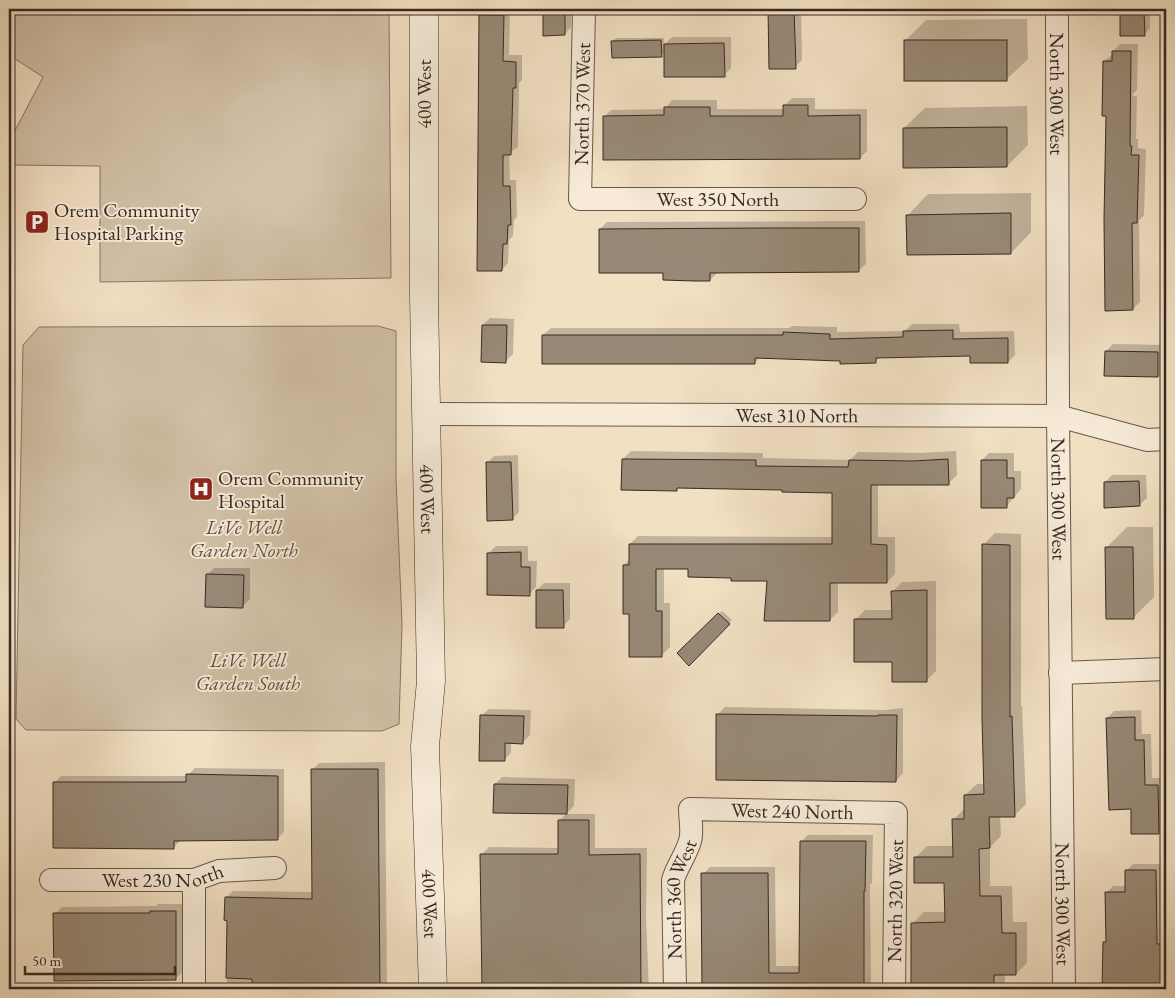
<svg xmlns="http://www.w3.org/2000/svg" width="1175" height="998" font-family="'EB Garamond',serif">
  <style>
    .green { fill: #d2c1a8; stroke: #847666 }
    .shadow { fill: #0003 }
    .building { fill: #988976; stroke: #372a23 }
    .lines { fill: none; stroke-linecap: round; stroke-linejoin: round }
    .minor-casing { stroke: #66584b; stroke-width: 24 }
    .secondary-casing { stroke: #372a23; stroke-width: 29 }
    .minor { stroke: #f7ebd8; stroke-width: 22 }
    .secondary { stroke: #f7ebd8; stroke-width: 28 }
    .labels { text-anchor: middle; dominant-baseline: central; stroke-width: 4; stroke-linejoin: round; paint-order: stroke }
    .street-label { font-size: 20px; fill: #372a23; stroke: #f7ebd8 }
    .poi-label { font-size: 20px; fill: #372a23; stroke: #f7ebd8; text-anchor: start }
    .park-label { font-size: 20px; font-style: italic; fill: #5e5044; stroke: #f7ebd8 }
  </style>
  <rect width="100%" height="100%" fill="#f2e0c3"/>
  <filter id="stains"><feTurbulence type="fractalNoise" baseFrequency=".004" numOctaves="4"/><feColorMatrix values="0 0 0 0 .2 0 0 0 0 .09 0 0 0 0 .02 0 0 0 .5 -.17"/></filter>
  <radialGradient id="worn" r=".72"><stop offset=".6" stop-color="#630" stop-opacity="0"/><stop offset="1" stop-color="#630" stop-opacity=".3"/></radialGradient>
  <g class="green">
    <polygon points="9,9 389,9 391,278 100,282 100,166 9,165 9,142 43,77 9,55"/>
    <polygon points="378,326 396,331 396,479 402,624 399,724 382,731 26,730 16,719 23,345 39,327"/>
  </g>
  <g class="shadow">
    <polygon points="481,9 510,9 509,55 522,55 522,80 519,83 518,147 509,153 510,180 516,180 517,217 514,220 513,236 509,240 508,263 502,270 480,41"/>
    <polygon points="544,9 571,9 571,27 565,34 544,34"/>
    <polygon points="769,9 801,9 802,60 795,67 770,68"/>
    <polygon points="1121,9 1150,9 1150,28 1144,35 1122,35"/>
    <polygon points="1027,19 1028,59 1007,79 905,41 926,20"/>
    <polygon points="672,37 731,37 731,68 724,75 665,52 661,56 613,41 616,38 664,38 664,45"/>
    <polygon points="1120,44 1138,44 1137,90 1132,95 1137,97 1136,139 1138,139 1138,148 1146,149 1144,215 1139,220 1140,302 1133,309 1108,115 1104,61 1113,54 1113,51"/>
    <polygon points="792,98 815,98 815,109 867,109 867,151 860,158 604,117 611,110 665,109 672,100 717,100 717,109 785,109 785,105"/>
    <polygon points="1027,106 1028,145 1007,166 904,128 925,108"/>
    <polygon points="1031,193 1031,232 1011,253 908,215 928,194"/>
    <polygon points="865,221 866,264 858,271 717,273 710,280 600,229 607,222"/>
    <polygon points="490,318 514,319 513,354 506,361 483,325"/>
    <polygon points="912,324 959,324 960,332 1014,331 1015,355 1008,362 971,355 881,356 875,362 760,357 755,363 543,335 551,328 789,328 792,326 837,327 837,332 905,331"/>
    <polygon points="1113,344 1165,345 1166,376 1105,375 1106,351"/>
    <polygon points="631,451 763,453 763,458 850,460 858,452 921,453 956,451 957,475 949,483 878,484 878,537 895,537 895,574 887,582 838,582 838,612 830,620 768,580 732,576 689,567 664,567 664,603 670,603 670,647 662,655 630,613 624,565 630,559 630,544 638,536 833,537 833,492 784,488 679,487 676,489 623,459"/>
    <polygon points="989,453 1014,453 1014,471 1021,471 1021,489 1006,507 982,460"/>
    <polygon points="518,455 519,512 512,519 487,463 494,456"/>
    <polygon points="1112,475 1146,475 1147,498 1139,505 1105,482"/>
    <polygon points="1127,527 1153,527 1154,597 1133,618 1106,548"/>
    <polygon points="995,533 1021,534 1021,706 1022,706 1026,804 1014,816 1000,816 1001,836 990,847 990,886 1012,886 1013,922 1027,922 1027,963 1016,974 1005,974 1005,984 1000,989 972,989 972,987 912,924 924,912 946,912 945,882 916,857 927,846 954,846 953,820 965,808 965,795 977,784 984,784 983,545"/>
    <polygon points="496,546 528,546 528,561 537,561 536,587 529,594 489,553"/>
    <polygon points="214,568 250,568 250,599 243,606 207,575"/>
    <polygon points="936,581 936,671 927,680 893,661 855,620 865,610 893,610 893,591 902,582"/>
    <polygon points="544,583 570,583 570,619 563,626 537,590"/>
    <polygon points="722,611 732,620 689,664 678,653"/>
    <polygon points="725,707 885,710 903,708 903,773 896,781 718,714"/>
    <polygon points="489,709 531,710 530,735 523,742 511,742 511,753 504,760 481,716"/>
    <polygon points="1141,710 1142,734 1151,734 1152,778 1164,778 1165,826 1158,833 1107,718 1114,711"/>
    <polygon points="385,762 387,989 227,989 228,919 226,898 233,891 313,892 312,770 319,763"/>
    <polygon points="195,768 284,769 284,832 277,839 181,840 173,848 54,783 61,776 187,776"/>
    <polygon points="502,777 575,779 574,806 567,813 495,784"/>
    <polygon points="9,784 11,784 11,905 9,906"/>
    <polygon points="566,814 595,814 595,848 647,848 646,918 649,989 483,989 482,854 489,847 559,848 559,821"/>
    <polygon points="808,835 873,835 872,883 870,884 871,983 865,989 703,989 703,874 710,867 775,867 776,966 801,966 801,842"/>
    <polygon points="1133,864 1163,864 1164,932 1166,932 1166,989 1159,989 1104,943 1107,940 1106,893 1113,886 1126,886 1126,871"/>
    <polygon points="158,904 182,904 183,972 175,979 55,914 62,907 156,906"/>
  </g>
  <g class="building">
    <polygon points="768,9 794,9 796,69 769,69"/>
    <polygon points="1120,10 1144,10 1145,36 1120,36"/>
    <polygon points="543,12 565,12 565,35 543,36"/>
    <polygon points="479,15 504,15 503,61 516,62 516,88 513,88 511,155 503,155 503,186 510,186 511,225 508,225 507,244 503,244 502,271 477,271"/>
    <polygon points="661,40 662,57 612,58 611,41"/>
    <rect x="904" y="40" width="103" height="41"/>
    <polygon points="724,43 725,77 664,77 664,44"/>
    <polygon points="1112,51 1131,51 1130,146 1132,146 1131,155 1139,155 1137,223 1132,223 1133,310 1105,311 1104,219 1106,116 1102,116 1103,61 1112,61"/>
    <polygon points="783,105 808,105 808,116 860,115 860,159 603,160 603,116 664,115 664,107 710,107 710,116 783,116"/>
    <polygon points="1007,127 1007,167 903,168 903,128"/>
    <polygon points="1011,213 1011,254 907,255 906,215"/>
    <polygon points="767,228 859,228 859,272 710,273 710,281 695,281 663,280 663,273 599,273 599,229"/>
    <polygon points="482,325 507,325 506,363 481,362"/>
    <polygon points="953,330 953,339 1008,338 1008,363 970,363 970,356 876,358 876,363 840,364 840,361 755,358 755,364 542,364 542,335 783,335 783,332 830,334 830,339 903,337 903,331"/>
    <polygon points="1105,351 1158,352 1158,377 1104,376"/>
    <polygon points="622,459 756,460 756,466 848,467 849,460 913,461 948,459 949,485 871,485 871,544 887,545 887,583 830,583 830,621 764,621 767,581 731,581 731,578 688,577 688,569 656,569 656,611 662,611 662,657 629,657 629,614 623,614 623,565 629,565 629,544 832,544 832,493 782,492 782,490 677,488 677,491 621,490"/>
    <polygon points="981,460 1007,460 1007,478 1014,478 1014,498 1007,498 1007,508 981,508"/>
    <polygon points="486,462 511,462 513,520 487,521"/>
    <polygon points="1139,481 1140,506 1104,508 1104,482"/>
    <polygon points="982,544 1010,545 1010,717 1012,716 1015,817 989,817 990,848 979,849 980,896 1001,896 1002,933 1016,933 1016,975 994,975 994,989 971,989 971,988 911,989 911,923 945,922 944,883 914,883 914,857 953,857 952,819 964,819 964,795 984,794 982,717"/>
    <polygon points="1105,547 1133,547 1134,619 1106,619"/>
    <polygon points="521,552 521,567 530,567 530,596 487,595 487,553"/>
    <polygon points="206,574 244,575 243,608 205,607"/>
    <polygon points="536,590 563,590 564,628 536,628"/>
    <polygon points="927,590 927,682 892,682 892,662 854,662 854,619 892,619 891,591"/>
    <polygon points="718,613 730,624 689,666 677,653"/>
    <polygon points="716,714 878,716 878,715 897,715 896,782 716,780"/>
    <polygon points="480,715 524,716 523,744 505,743 505,761 479,761"/>
    <polygon points="1135,717 1135,740 1144,740 1145,785 1158,785 1159,834 1131,834 1131,809 1109,810 1106,718"/>
    <polygon points="311,769 378,769 380,989 252,989 252,979 226,978 227,921 224,920 225,897 312,899"/>
    <polygon points="186,774 278,776 278,840 174,841 174,849 53,848 53,782 186,782"/>
    <polygon points="494,784 568,785 567,814 493,813"/>
    <polygon points="558,820 589,820 589,855 640,854 641,989 482,989 480,854 558,854"/>
    <polygon points="800,841 866,841 865,891 864,891 864,989 702,989 701,873 768,873 769,973 799,973"/>
    <polygon points="1125,870 1156,870 1157,944 1166,944 1166,989 1102,989 1103,942 1106,942 1105,892 1125,892"/>
    <polygon points="150,911 176,911 176,980 54,981 53,913 150,913"/>
  </g>
  <g class="lines">
    <defs>
      <g id="minor">
        <path id="s1" d="M584 9 580 199H855"/>
        <path id="s2" d="M1057 9 1058 416 1064 989"/>
        <path id="s3" d="M426 414 1058 416 1147 440 1166 439"/>
        <polyline points="1060,673 1166,669"/>
        <path id="s4" d="M51 880H194L219 871 275 868"/>
        <polyline points="194,880 194,989"/>
        <path id="s5" d="M675 989 673 880C677 866 686 855 690 841 693 832 690 819 690 809L896 813 894 989"/>
      </g>
      <g id="secondary">
        <path id="s6" d="M424 9V297L431 681 425 746 433 989"/>
      </g>
    </defs>
    <use href="#minor" class="minor-casing"/>
    <use href="#secondary" class="secondary-casing"/>
    <use href="#minor" class="minor"/>
    <use href="#secondary" class="secondary"/>
  </g>
  <defs>
    <symbol id="parking-square" viewBox="-11 -11 22 22"><rect x="-9" y="-9" width="18" height="18" rx="4" fill="#8f2418" stroke="#f7ebd8"/><path d="M-3.5-5.5H1a3.5 3.5 0 0 1 0 7H-1V5.5H-3.5ZM-1-3.4V-.6H.8a1.4 1.4 0 0 0 0-2.8Z" fill="#fff"/></symbol>
    <symbol id="hospital-square" viewBox="-11 -11 22 22"><rect x="-9" y="-9" width="18" height="18" rx="4" fill="#8f2418" stroke="#f7ebd8"/><path d="M-5-5h3v3.5h4V-5h3V5h-3V1.5h-4V5h-3Z" fill="#fff"/></symbol>
  </defs>
  <g fill-rule="evenodd">
    <use href="#parking-square" x="23" y="208" width="28" height="28"/>
    <use href="#hospital-square" x="187" y="475" width="28" height="28"/>
  </g>
  <g class="labels">
    <g class="street-label">
      <text transform="translate(424 94) rotate(-90)">400 West</text>
      <text stroke="none"><textPath href="#s2" startOffset="85">North 300 West</textPath></text>
      <text transform="translate(582 104) rotate(-89)">North 370 West</text>
      <text stroke="none"><textPath href="#s1" startOffset="328">West 350 North</textPath></text>
      <text stroke="none"><textPath href="#s3" startOffset="371">West 310 North</textPath></text>
      <text stroke="none"><textPath href="#s6" startOffset="490">400 West</textPath></text>
      <text stroke="none"><textPath href="#s2" startOffset="490">North 300 West</textPath></text>
      <text stroke="none"><textPath href="#s5" startOffset="286">West 240 North</textPath></text>
      <text stroke="none"><textPath href="#s4" startOffset="112">West 230 North</textPath></text>
      <text stroke="none"><textPath href="#s5" startOffset="91">North 360 West</textPath></text>
      <text transform="translate(895 901) rotate(-89)">North 320 West</text>
      <text stroke="none"><textPath href="#s6" startOffset="895">400 West</textPath></text>
      <text stroke="none"><textPath href="#s2" startOffset="895">North 300 West</textPath></text>
    </g>
    <g class="poi-label">
      <text x="54" y="210">Orem Community<tspan x="54" dy="23">Hospital Parking</tspan></text>
      <text x="218" y="478">Orem Community<tspan x="218" dy="23">Hospital</tspan></text>
    </g>
    <g class="park-label">
      <text x="244" y="527">LiVe Well<tspan x="244" dy="23">Garden North</tspan></text>
      <text x="248" y="660">LiVe Well<tspan x="248" dy="23">Garden South</tspan></text>
    </g>
  </g>
  <rect width="1175" height="998" fill="none" stroke="#f2e0c3" stroke-width="30"/>
  <rect x="10" y="10" width="1155" height="978" fill="none" stroke="#372a23" stroke-width="2.5"/>
  <rect x="15" y="15" width="1145" height="968" fill="none" stroke="#372a23"/>
  <path d="M25 966v8h150v-8" fill="none" stroke="#372a23" stroke-width="2.5"/>
  <text x="32" y="966" font-size="15" fill="#372a23" stroke="#f7ebd8" stroke-width="4" paint-order="stroke">50 m</text>
  <rect width="100%" height="100%" filter="url(#stains)"/>
  <rect width="100%" height="100%" fill="url(#worn)"/>
</svg>
